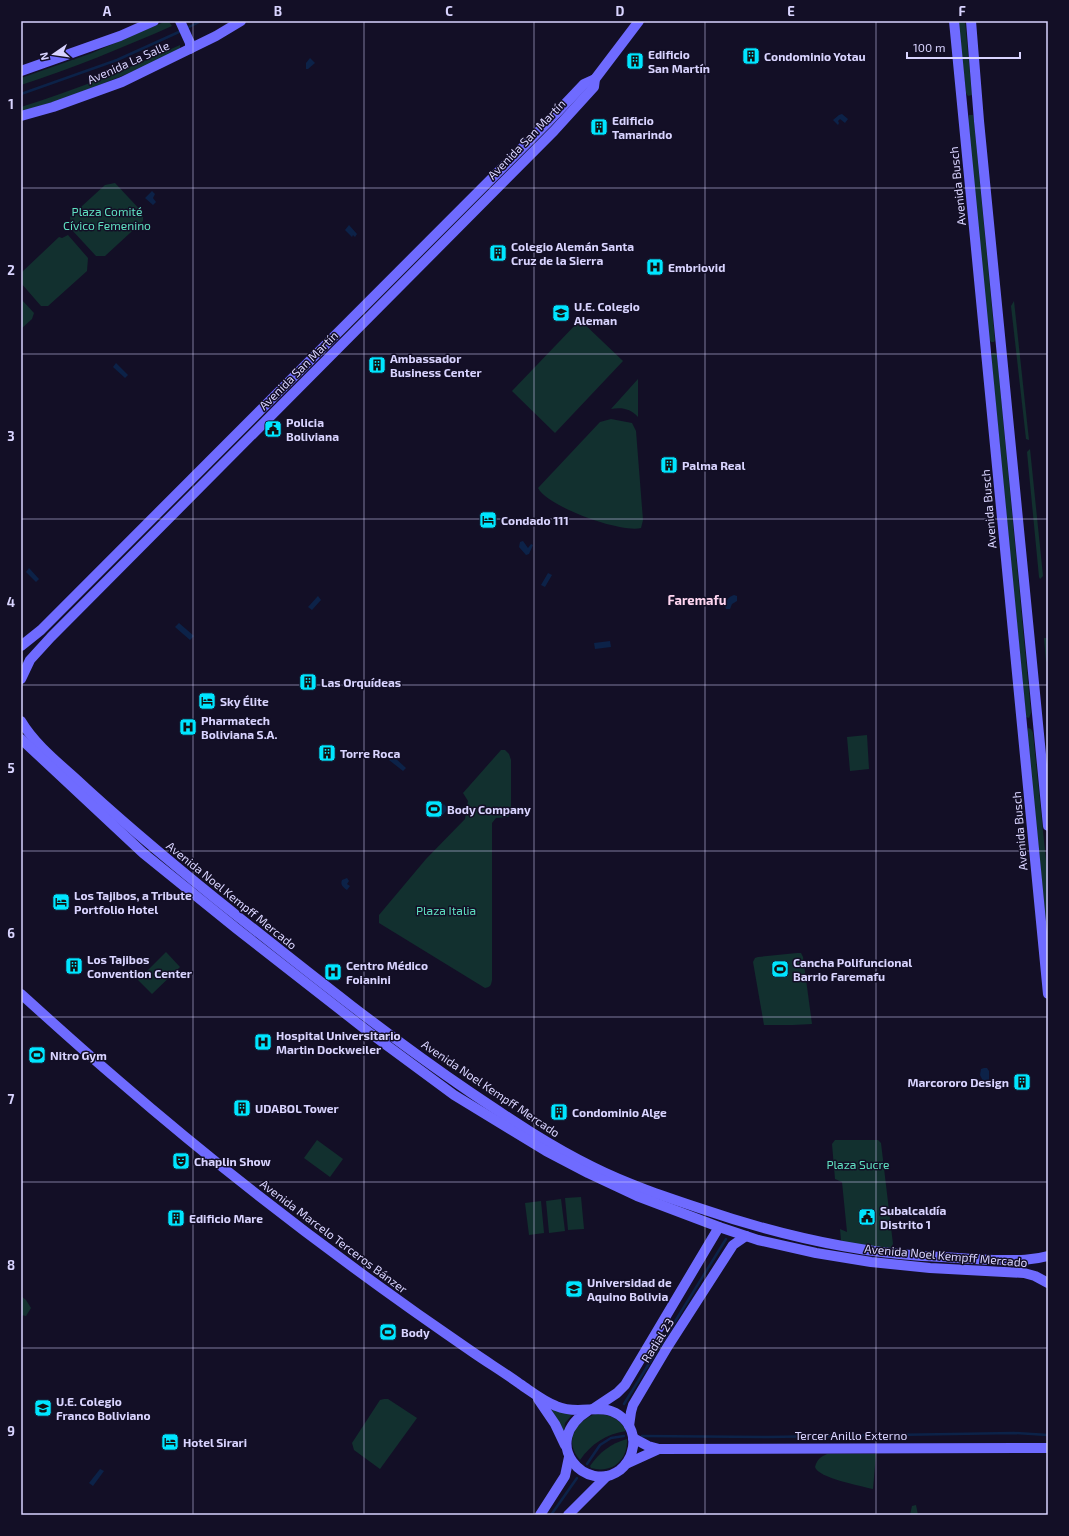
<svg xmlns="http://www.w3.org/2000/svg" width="1069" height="1536" font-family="'Exo 2',sans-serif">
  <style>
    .green { fill: #12302f }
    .water { fill: #0c2248 }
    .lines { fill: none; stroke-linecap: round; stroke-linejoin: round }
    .stream { stroke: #0c2248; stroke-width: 2.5 }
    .secondary { stroke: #6f6bff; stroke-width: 10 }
    .grid { fill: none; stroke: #d9d4ff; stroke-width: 1; stroke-opacity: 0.55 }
    .labels { text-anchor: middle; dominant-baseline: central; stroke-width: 3; stroke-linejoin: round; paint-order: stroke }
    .poi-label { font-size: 12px; font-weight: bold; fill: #d9d4ff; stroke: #130f26; text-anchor: start }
    .street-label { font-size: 12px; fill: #d9d4ff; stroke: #130f26 }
    .park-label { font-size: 12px; fill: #5fe0c0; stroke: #130f26 }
    .neighbourhood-label { font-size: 13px; font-weight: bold; fill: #ffd6f0; stroke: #130f26 }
    .neatline { fill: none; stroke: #d9d4ff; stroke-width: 1.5 }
    .grid-label { font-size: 13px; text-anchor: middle; font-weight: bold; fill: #d9d4ff }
  </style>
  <rect width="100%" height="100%" fill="#130f26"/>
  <g class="green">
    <polygon points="958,21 965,21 972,95 968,96 966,93"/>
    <path d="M164 22H169L172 26C122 48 73 68 21 85V78L92 53Z"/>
    <path d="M180 45V50C129 75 76 95 21 112V107C75 90 128 69 180 45Z"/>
    <polygon points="969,115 973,115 974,121 995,340 994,342 991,342 989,339 968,121"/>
    <polygon points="115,183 143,213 143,221 105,256 96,256 72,230 70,217 105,185"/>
    <polygon points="68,235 88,258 87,271 48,306 41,306 21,283 21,273 59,237 62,238"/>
    <polygon points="21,299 34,313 32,319 21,329"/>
    <polygon points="1014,301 1029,440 1026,439 1011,306"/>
    <polygon points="580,320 623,361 555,433 512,391"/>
    <polygon points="992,353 995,353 997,355 1031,713 1029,718 1026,717 991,356"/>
    <path d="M638 379V417C631 409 622 407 611 409Z"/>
    <path d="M611 419 632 423 636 431 643 520 641 528C620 533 548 507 538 488L600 422Z"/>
    <polygon points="1030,449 1043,576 1040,579 1039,577 1027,452"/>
    <polygon points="1044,638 1048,638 1048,663 1046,661"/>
    <polygon points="1028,728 1031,729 1033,733 1048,880 1048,942 1027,732"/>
    <polygon points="867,735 869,769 850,771 847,737"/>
    <path d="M501 750H505L509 754 511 760V811L508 817 496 818 492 823V980C491 985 491 987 485 988L379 923V915L426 859 465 819 468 801 463 793Z"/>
    <polygon points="166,952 180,967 152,994 138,980"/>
    <polygon points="797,953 801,953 803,957 812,1024 793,1025 764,1025 753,962 755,958 758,957"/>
    <polygon points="317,1140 343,1159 330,1177 304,1158"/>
    <polygon points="835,1140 878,1140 881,1143 893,1244 890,1249 845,1244 841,1240 840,1229 847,1232 842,1182 835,1179 832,1144"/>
    <polygon points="581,1197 584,1229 568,1230 565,1198"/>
    <polygon points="561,1199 565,1231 549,1233 546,1201"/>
    <polygon points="541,1201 544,1233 529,1235 525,1203"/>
    <polygon points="21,1296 26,1300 31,1308 26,1316 21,1315"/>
    <polygon points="384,1399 388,1399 417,1418 380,1469 354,1450 352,1443 380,1400"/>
    <polygon points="551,1409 572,1415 565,1423 564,1431"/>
    <path d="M595 1414C609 1414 620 1418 626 1431 606 1434 591 1444 580 1460 564 1442 574 1423 595 1414Z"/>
    <path d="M627 1439C628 1460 612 1474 591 1468L590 1466C600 1452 610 1444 627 1439Z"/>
    <path d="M827 1454H876L873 1489C861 1486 818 1478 815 1467 817 1460 820 1457 827 1454Z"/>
    <polygon points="916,1505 918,1515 910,1515 912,1506"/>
  </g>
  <g class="water">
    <polygon points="310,58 315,63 308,69 306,69 306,63"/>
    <polygon points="842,114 848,119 845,123 840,119 838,121 839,123 838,125 833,120 839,115"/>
    <polygon points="152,191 155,194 153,198 156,202 153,205 145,198"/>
    <polygon points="349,225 357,234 355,237 353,235 352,237 345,230"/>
    <polygon points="116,363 128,375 125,378 113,367"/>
    <polygon points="523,541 528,548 531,544 533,545 529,554 526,555 519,547 520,542"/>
    <polygon points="29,568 39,579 36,582 26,572"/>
    <polygon points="548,573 552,575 545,587 541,585"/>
    <path d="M734 595 737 596V601L732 604 730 609H726C723 603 729 596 734 595Z"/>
    <polygon points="318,596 321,600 312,610 308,607"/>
    <polygon points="179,623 194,636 190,640 175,627"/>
    <polygon points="610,641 611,647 595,649 594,643"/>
    <polygon points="393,756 406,768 403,771 389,760"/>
    <polygon points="444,804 448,809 439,819 434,815"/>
    <path d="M347 878 349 881 347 884 350 886 347 890C343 887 340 885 342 880Z"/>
    <polygon points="984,1068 987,1068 989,1071 989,1086 984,1083 980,1075 981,1069"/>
    <polygon points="100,1469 104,1471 93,1486 89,1483"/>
  </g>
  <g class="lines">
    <g class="stream">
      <polyline points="185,29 201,21"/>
      <polyline points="21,94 117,60 181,31"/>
      <polyline points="624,1404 726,1239"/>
      <polyline points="642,1436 769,1437 1014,1433 1048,1435"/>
      <polyline points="587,1464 600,1445 611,1438 624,1436"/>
      <polyline points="551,1515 577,1478"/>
    </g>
    <g class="secondary">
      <polyline points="180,21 190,43 190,49"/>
      <polyline points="954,21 1048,994"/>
      <polyline points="971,21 979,121 1048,826"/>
      <polyline points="21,71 120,36 154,21"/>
      <polyline points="21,116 53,107 122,82 216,36 241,21"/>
      <polyline points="21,646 41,630 546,124 584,84 595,79"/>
      <polyline points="21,679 30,660 51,637 554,131 594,87 595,79 639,21"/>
      <path d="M21 721C34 743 56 761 75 778 120 820 168 860 216 899 299 965 382 1032 470 1092 510 1119 550 1146 593 1167 627 1184 663 1196 699 1208 772 1233 845 1251 922 1256 946 1257 970 1259 994 1260 1013 1260 1030 1261 1048 1256"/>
      <polyline points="21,739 143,853 237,929 370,1033 454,1095 546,1151 588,1173 637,1196 719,1227 758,1240 816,1253 871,1262 930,1268 1024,1273 1035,1276 1048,1283"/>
      <path d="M21 994C53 1023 85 1052 118 1080 231 1178 351 1269 474 1353 490 1364 505 1373 520 1384 532 1392 543 1401 556 1406 563 1409 571 1410 578 1410 593 1410 606 1406 619 1415 631 1423 636 1438 632 1451 631 1458 625 1466 620 1470 587 1495 537 1443 589 1410"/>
      <polyline points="538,1399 555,1424 565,1445"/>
      <polyline points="593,1409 617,1393 625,1385 719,1227"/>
      <polyline points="629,1426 631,1412 633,1405 668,1346 733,1245 746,1236"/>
      <polyline points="633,1438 648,1446 659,1449 1048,1448"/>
      <polyline points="626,1464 659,1449"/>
      <polyline points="540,1515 565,1476 569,1457"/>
      <polyline points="568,1515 607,1476"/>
    </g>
  </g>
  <path class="grid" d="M193 21V1515M364 21V1515M534 21V1515M705 21V1515M876 21V1515M21 188H1048M21 354H1048M21 519H1048M21 685H1048M21 851H1048M21 1017H1048M21 1182H1048M21 1348H1048"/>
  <defs>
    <symbol id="building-square" viewBox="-11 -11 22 22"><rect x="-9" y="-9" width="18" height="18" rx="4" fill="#00e5ff" stroke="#130f26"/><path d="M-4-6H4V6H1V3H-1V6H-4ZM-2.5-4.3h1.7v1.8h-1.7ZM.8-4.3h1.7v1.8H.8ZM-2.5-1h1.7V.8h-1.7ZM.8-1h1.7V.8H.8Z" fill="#111"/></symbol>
    <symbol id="hospital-square" viewBox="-11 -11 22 22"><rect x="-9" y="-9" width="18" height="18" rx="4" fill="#00e5ff" stroke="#130f26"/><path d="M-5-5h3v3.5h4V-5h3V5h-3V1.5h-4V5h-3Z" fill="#111"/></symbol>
    <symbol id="school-square" viewBox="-11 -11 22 22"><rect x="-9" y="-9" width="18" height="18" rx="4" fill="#00e5ff" stroke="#130f26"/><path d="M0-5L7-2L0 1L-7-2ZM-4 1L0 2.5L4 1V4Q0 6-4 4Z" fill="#111"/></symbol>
    <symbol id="civic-square" viewBox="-11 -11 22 22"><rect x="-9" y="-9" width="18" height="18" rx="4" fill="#00e5ff" stroke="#130f26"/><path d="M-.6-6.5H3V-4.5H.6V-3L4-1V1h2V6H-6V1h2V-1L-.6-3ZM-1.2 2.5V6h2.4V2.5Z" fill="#111"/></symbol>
    <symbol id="hotel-square" viewBox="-11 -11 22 22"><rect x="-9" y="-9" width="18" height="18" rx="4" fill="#00e5ff" stroke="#130f26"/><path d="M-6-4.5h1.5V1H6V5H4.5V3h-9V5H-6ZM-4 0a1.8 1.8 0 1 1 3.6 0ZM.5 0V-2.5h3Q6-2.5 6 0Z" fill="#111"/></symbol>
    <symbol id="stadium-square" viewBox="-11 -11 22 22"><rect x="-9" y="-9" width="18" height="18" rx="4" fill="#00e5ff" stroke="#130f26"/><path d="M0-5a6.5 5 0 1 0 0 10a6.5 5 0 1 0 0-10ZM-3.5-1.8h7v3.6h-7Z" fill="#111"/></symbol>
    <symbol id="theatre-square" viewBox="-11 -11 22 22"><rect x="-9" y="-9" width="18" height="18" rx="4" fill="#00e5ff" stroke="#130f26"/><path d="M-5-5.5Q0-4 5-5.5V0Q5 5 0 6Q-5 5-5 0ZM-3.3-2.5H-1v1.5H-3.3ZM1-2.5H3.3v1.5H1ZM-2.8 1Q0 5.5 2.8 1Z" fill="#111"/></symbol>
    <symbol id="university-square" viewBox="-11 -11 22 22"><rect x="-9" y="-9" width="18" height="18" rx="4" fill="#00e5ff" stroke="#130f26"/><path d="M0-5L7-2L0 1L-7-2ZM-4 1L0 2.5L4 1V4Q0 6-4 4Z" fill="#111"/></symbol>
  </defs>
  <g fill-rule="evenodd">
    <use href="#building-square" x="741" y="46" width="20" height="20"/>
    <use href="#building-square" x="625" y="51" width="20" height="20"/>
    <use href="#building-square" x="589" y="117" width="20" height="20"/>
    <use href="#building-square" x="488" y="243" width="20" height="20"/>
    <use href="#hospital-square" x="645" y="257" width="20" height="20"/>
    <use href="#school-square" x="551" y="303" width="20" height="20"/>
    <use href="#building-square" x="367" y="355" width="20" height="20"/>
    <use href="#civic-square" x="263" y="419" width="20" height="20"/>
    <use href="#building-square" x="659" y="455" width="20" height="20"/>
    <use href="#hotel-square" x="478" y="510" width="20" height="20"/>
    <use href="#building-square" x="298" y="672" width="20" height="20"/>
    <use href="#hotel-square" x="197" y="691" width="20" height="20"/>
    <use href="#hospital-square" x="178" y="717" width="20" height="20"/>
    <use href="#building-square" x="317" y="743" width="20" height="20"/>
    <use href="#stadium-square" x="424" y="799" width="20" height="20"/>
    <use href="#hotel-square" x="51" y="892" width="20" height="20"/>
    <use href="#building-square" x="64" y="956" width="20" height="20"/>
    <use href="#stadium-square" x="770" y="959" width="20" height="20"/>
    <use href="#hospital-square" x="323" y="962" width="20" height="20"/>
    <use href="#hospital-square" x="253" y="1032" width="20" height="20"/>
    <use href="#stadium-square" x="27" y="1045" width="20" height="20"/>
    <use href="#building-square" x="1012" y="1072" width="20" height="20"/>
    <use href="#building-square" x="232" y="1098" width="20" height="20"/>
    <use href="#building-square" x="549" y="1102" width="20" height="20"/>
    <use href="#theatre-square" x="171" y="1151" width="20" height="20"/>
    <use href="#civic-square" x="857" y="1207" width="20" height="20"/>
    <use href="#building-square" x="166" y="1208" width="20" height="20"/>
    <use href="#university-square" x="564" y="1279" width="20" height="20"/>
    <use href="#stadium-square" x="378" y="1322" width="20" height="20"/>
    <use href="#school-square" x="33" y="1398" width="20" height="20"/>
    <use href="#hotel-square" x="160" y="1432" width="20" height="20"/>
  </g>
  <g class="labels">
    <g class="poi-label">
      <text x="648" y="54">Edificio<tspan x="648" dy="14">San Martín</tspan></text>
      <text x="764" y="56">Condominio Yotau</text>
      <text x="612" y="120">Edificio<tspan x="612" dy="14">Tamarindo</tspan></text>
      <text x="511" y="246">Colegio Alemán Santa<tspan x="511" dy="14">Cruz de la Sierra</tspan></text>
      <text x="668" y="267">Embriovid</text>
      <text x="574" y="306">U.E. Colegio<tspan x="574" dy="14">Aleman</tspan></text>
      <text x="390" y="358">Ambassador<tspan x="390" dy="14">Business Center</tspan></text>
      <text x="286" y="422">Policia<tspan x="286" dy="14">Boliviana</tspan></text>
      <text x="682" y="465">Palma Real</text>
      <text x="501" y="520">Condado 111</text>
      <text x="321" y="682">Las Orquídeas</text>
      <text x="220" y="701">Sky Élite</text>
      <text x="201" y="720">Pharmatech<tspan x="201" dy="14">Boliviana S.A.</tspan></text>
      <text x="340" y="753">Torre Roca</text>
      <text x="447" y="809">Body Company</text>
      <text x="74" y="895">Los Tajibos, a Tribute<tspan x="74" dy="14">Portfolio Hotel</tspan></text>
      <text x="87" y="959">Los Tajibos<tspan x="87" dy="14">Convention Center</tspan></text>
      <text x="793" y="962">Cancha Polifuncional<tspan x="793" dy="14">Barrio Faremafu</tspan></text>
      <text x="346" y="965">Centro Médico<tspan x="346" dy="14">Foianini</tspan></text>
      <text x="276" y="1035">Hospital Universitario<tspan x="276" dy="14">Martin Dockweiler</tspan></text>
      <text x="50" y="1055">Nitro Gym</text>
      <text x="1009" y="1082" text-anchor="end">Marcororo Design</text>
      <text x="255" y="1108">UDABOL Tower</text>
      <text x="572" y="1112">Condominio Alge</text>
      <text x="194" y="1161">Chaplin Show</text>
      <text x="880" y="1210">Subalcaldía<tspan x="880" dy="14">Distrito 1</tspan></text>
      <text x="189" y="1218">Edificio Mare</text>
      <text x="587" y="1282">Universidad de<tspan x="587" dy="14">Aquino Bolivia</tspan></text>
      <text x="401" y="1332">Body</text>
      <text x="56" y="1401">U.E. Colegio<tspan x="56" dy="14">Franco Boliviano</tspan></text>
      <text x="183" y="1442">Hotel Sirari</text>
    </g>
    <g class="street-label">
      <text transform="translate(128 62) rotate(-24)">Avenida La Salle</text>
      <text transform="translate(526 139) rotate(-46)">Avenida San Martín</text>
      <text transform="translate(957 186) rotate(-96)">Avenida Busch</text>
      <text transform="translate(298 370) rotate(-45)">Avenida San Martín</text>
      <text transform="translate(988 509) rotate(-95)">Avenida Busch</text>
      <text transform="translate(1019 831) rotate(-95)">Avenida Busch</text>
      <text transform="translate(232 895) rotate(39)">Avenida Noel Kempff Mercado</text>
      <text transform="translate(491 1088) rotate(34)">Avenida Noel Kempff Mercado</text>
      <text transform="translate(334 1236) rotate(37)">Avenida Marcelo Terceros Bánzer</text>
      <text transform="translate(946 1255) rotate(5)">Avenida Noel Kempff Mercado</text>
      <text transform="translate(657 1340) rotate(-58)">Radial 23</text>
      <text x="851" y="1435">Tercer Anillo Externo</text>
    </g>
    <g class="park-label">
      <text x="107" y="211">Plaza Comité<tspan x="107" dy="14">Cívico Femenino</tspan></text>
      <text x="446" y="910">Plaza Italia</text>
      <text x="858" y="1164">Plaza Sucre</text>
    </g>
    <g class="neighbourhood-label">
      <text x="697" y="600">Faremafu</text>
    </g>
  </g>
  <rect width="1069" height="1536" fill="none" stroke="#130f26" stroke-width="44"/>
  <g transform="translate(54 54) rotate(257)" stroke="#130f26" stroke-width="3" paint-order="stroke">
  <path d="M0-3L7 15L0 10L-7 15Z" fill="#d9d4ff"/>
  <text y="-6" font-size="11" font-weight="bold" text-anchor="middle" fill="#d9d4ff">N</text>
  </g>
  <path d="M907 52v6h113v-6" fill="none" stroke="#d9d4ff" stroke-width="2"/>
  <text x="913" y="52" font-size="12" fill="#d9d4ff" stroke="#130f26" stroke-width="3" paint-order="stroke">100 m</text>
  <rect x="22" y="22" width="1025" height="1492" class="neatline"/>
  <g class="grid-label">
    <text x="107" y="16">A</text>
    <text x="278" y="16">B</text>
    <text x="449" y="16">C</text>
    <text x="620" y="16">D</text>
    <text x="791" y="16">E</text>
    <text x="962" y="16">F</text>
    <text x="11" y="109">1</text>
    <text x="11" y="275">2</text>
    <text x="11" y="441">3</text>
    <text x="11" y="607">4</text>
    <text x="11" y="773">5</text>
    <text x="11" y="938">6</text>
    <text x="11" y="1104">7</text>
    <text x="11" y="1270">8</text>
    <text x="11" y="1436">9</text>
  </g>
</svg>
